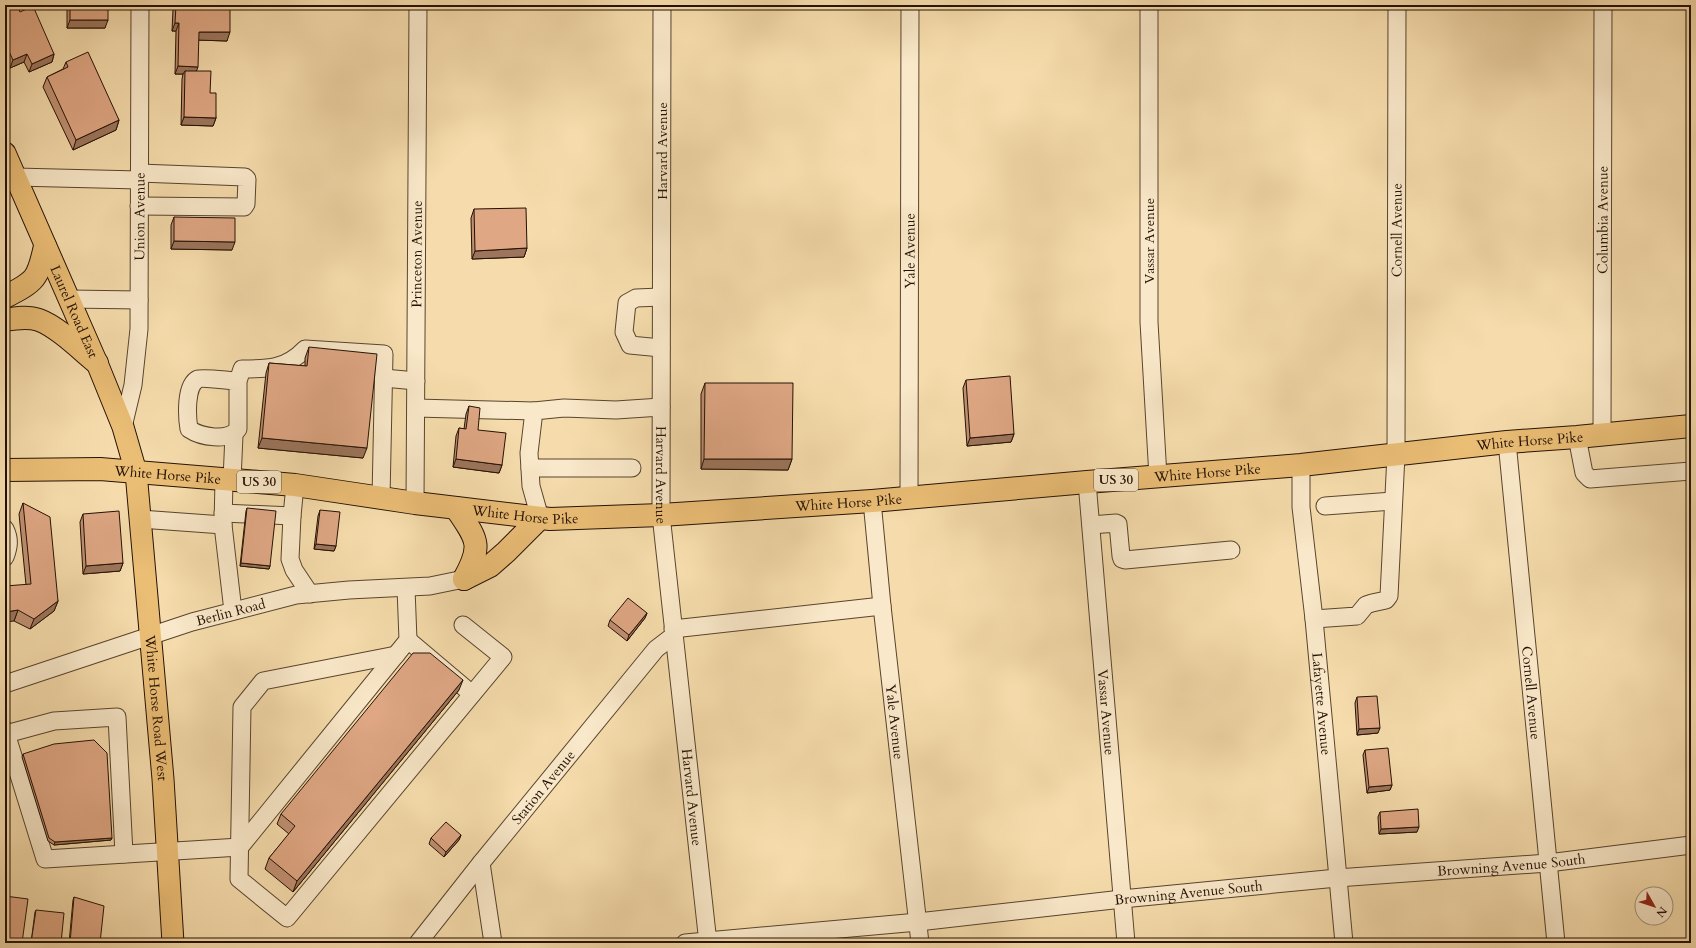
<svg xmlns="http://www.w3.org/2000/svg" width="1696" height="948" font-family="Cardo,serif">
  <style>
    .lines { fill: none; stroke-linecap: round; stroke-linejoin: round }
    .minor-casing { stroke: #58442e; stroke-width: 19 }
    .major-casing { stroke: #241104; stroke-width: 23 }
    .highway-casing { stroke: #241104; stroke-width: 24 }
    .minor { stroke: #f9e8c9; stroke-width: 17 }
    .major { stroke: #ebbe76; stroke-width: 21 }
    .highway { stroke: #ebbe76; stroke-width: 22 }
    .wall { fill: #c09072; stroke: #241104 }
    .shaded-wall { fill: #9c755c; stroke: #241104 }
    .building { fill: #dfa784; stroke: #241104 }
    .labels { text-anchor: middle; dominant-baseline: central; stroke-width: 4; stroke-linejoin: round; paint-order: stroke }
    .shield { fill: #f9e8c9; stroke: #64523f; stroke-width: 1 }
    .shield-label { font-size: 13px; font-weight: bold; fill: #241104 }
    .street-label { font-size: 14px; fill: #241104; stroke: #f9e8c9 }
  </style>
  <rect width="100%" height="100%" fill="#f6dcac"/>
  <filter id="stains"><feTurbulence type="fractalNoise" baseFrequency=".005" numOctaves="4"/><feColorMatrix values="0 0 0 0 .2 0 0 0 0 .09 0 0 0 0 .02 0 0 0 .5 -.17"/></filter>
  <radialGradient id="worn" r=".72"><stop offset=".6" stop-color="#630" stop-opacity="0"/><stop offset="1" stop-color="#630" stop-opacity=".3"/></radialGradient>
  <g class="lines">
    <defs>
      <g id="minor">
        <path id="s1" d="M662 5 661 515 708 943"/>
        <polyline points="1149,5 1149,322 1158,477"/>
        <polyline points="15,177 139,180"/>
        <polyline points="139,206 244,207 246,204 247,179 245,177 139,173"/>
        <polyline points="69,299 139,300"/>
        <polyline points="661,348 630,345 624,332 627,303 636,298 661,297"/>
        <polyline points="384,378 416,381"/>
        <path d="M238 381V429C228 442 201 437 189 429 187 417 185 385 198 379 203 377 231 381 238 381L242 369C268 369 286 369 305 349L384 354 381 498"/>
        <polyline points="416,408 534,411"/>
        <path id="s2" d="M123 427 133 385 139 329 140 5"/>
        <path id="s3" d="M1602 435 1603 5"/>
        <polyline points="1577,437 1584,473 1590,479 1691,471"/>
        <path id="s4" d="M1507 442 1556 943"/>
        <path id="s5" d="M1301 465V507L1314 619 1344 943"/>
        <polyline points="530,468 632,468"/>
        <polyline points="232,480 234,435"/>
        <path id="s6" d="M1087 482 1126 943"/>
        <path id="s7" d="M909 498 910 5"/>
        <path id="s8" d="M872 501 882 606 920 943"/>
        <path id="s9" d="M415 503 418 5"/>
        <polyline points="1325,506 1393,501"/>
        <polyline points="223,513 292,516 295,485"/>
        <polyline points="292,516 290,559 294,570 310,594"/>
        <polyline points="540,518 531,486 529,453 534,411 564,408 616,410 661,407"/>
        <polyline points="140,519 223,525 224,480"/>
        <polyline points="223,525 233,611"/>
        <polyline points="1091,525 1116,523 1118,524 1121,556 1122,559 1125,560 1231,550"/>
        <path d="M5 529C10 539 9 547 5 557"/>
        <path id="s10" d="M1314 619 1357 616 1366 605 1372 603 1386 600 1389 596 1396 455 1397 5"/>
        <polyline points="673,629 882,606"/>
        <polyline points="408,640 472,694"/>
        <polyline points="396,655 263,681 242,707 239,879 287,918 503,657 463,625"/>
        <path id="s11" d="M5 684 192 622 296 595 349 590 430 586 464 579"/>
        <polyline points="5,730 45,859 240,847 408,640 406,588"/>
        <polyline points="6,734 54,721 117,717 124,854"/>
        <polyline points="481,863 493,943"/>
        <path id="s12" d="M418 943 481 863 656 649 673 636"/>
        <path id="s13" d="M685 943 918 922 1122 899 1337 878 1548 863 1691 845"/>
      </g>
      <g id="major">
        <path id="s14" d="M5 153 97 363 123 427 136 472 163 779 173 943"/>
      </g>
      <g id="highway">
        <path d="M5 297C36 281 38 279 45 246"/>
        <path d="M5 320C16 318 28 316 39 320 58 327 81 350 97 363"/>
        <path id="s15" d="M5 470 100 469 295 485 415 503 550 519 661 515 872 501 1087 482 1301 465 1507 442 1577 437 1691 426"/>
        <path d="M456 508C476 539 484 543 464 579"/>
        <polyline points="464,579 490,566 506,552 540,518"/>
      </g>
    </defs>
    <use href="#minor" class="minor-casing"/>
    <use href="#major" class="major-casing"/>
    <use href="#highway" class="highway-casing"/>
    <use href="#minor" class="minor"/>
    <use href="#major" class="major"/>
    <use href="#highway" class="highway"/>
  </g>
  <g class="wall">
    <polygon points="67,5 108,5 105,28 67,28"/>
    <polygon points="175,5 230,5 227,41 198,40 196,71 210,93 216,118 213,126 181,125 182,79 183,74 175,74 176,31 172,31 173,9"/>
    <polygon points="5,8 20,12 54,54 52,62 29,72 24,62 10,68 5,57"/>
    <polygon points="66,62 119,120 116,130 73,150 43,87 47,77 63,69"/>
    <polygon points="474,209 527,248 524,257 472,259 471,218"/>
    <polygon points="174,217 232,250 171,249 171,225"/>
    <polygon points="309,347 363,458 258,448 266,373 269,363 305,366 305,358"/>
    <polygon points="966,380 1014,434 1011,442 967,446 963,388"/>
    <polygon points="705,383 792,459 788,470 701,469 701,394"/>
    <polygon points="469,406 478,430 502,465 499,473 453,467 456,436 459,428 464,429 466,414"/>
    <polygon points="23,503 58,601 54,611 30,629 14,621 26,585 19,514"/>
    <polygon points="247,508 270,566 269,569 240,566 246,511"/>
    <polygon points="320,510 336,546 334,551 314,549 318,516"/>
    <polygon points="83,514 123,563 120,571 83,574 80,522"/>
    <polygon points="647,613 645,618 627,641 608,626 610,620"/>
    <polygon points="459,690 293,892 265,869 269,858 289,834 277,824 281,814"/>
    <polygon points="1357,697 1378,733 1357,735 1355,703"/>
    <polygon points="1365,750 1392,785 1390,790 1367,793 1363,755"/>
    <polygon points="23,754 112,838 111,840 54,845 48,841 22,757"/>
    <polygon points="1380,812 1417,832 1379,834 1378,817"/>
    <polygon points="461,835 459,840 444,857 429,844 431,838"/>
    <polygon points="74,897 100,943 69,943 73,900"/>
    <polygon points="36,910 61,943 31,943 35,912"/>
  </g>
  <g class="shaded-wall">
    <polygon points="70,20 108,20 105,28 67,28"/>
    <polygon points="175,23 179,23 176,31 172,31"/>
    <polygon points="199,32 230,32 227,41 196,40"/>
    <polygon points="27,54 24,62 10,68 13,60"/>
    <polygon points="54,54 52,62 29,72 32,64"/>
    <polygon points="178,66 198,67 195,75 185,71 183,74 175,74"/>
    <polygon points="184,117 216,118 213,126 181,125"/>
    <polygon points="119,120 116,130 73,150 76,140"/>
    <polygon points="174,241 235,242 232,250 171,249"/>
    <polygon points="527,248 524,257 472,259 475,251"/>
    <polygon points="1014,434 1011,442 967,446 970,438"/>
    <polygon points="262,438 367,448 363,458 258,448"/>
    <polygon points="456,459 502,465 499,473 453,467"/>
    <polygon points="704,459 792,459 788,470 701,469"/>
    <polygon points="316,544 336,546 334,551 314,549"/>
    <polygon points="123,563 120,571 83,574 86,566"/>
    <polygon points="241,563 270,566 269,569 240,566"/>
    <polygon points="58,601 54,611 30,629 34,619"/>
    <polygon points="18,610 14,621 5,622 6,612"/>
    <polygon points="647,613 645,618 627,641 629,635"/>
    <polygon points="463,680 459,690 293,892 297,881"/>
    <polygon points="1380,728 1378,733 1357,735 1359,729"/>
    <polygon points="1392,785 1390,790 1367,793 1369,787"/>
    <polygon points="1419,827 1417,832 1379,834 1381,829"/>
    <polygon points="461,835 459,840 444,857 446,852"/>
    <polygon points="112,838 111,840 54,845 55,842"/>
  </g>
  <g class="building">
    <polygon points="12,5 17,5 20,12 33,6 54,54 32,64 27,54 13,60 5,43 5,8"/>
    <rect x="70" y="5" width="38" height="15"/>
    <polygon points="176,5 230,5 230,32 199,32 198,67 178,66 179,23 175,23"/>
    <polygon points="88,52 119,120 76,140 47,77 68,67 66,62"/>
    <polygon points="185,71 211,71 210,93 216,93 216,118 184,117"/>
    <polygon points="526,208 527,248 475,251 474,209"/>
    <polygon points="174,217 235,218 235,242 174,241"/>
    <polygon points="309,347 377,354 367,448 262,438 269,363 307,366"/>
    <polygon points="1010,376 1014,434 970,438 966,380"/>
    <polygon points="705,383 793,383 792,459 704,459"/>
    <polygon points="469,406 480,408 478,430 506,433 502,465 456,459 459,428 466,429"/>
    <polygon points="23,503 50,517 58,601 34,619 18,610 6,612 6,615 5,615 5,586 31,584"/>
    <polygon points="247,508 276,511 270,566 241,563"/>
    <polygon points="320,510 340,512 336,546 316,544"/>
    <polygon points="119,511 123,563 86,566 83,514"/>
    <polygon points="628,598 647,613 629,635 610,620"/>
    <polygon points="413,653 430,653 463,680 297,881 269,858 295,826 281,814"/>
    <polygon points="1377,696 1380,728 1359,729 1357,697"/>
    <polygon points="94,740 107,753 112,838 55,842 49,838 23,754 54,744"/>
    <polygon points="1388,748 1392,785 1369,787 1365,750"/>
    <polygon points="1418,809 1419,827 1381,829 1380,812"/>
    <polygon points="446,822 461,835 446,852 431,838"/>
    <polygon points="5,896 28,899 22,943 5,943"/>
    <polygon points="74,897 104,906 100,943 70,943"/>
    <polygon points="36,910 64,913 61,943 31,943"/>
  </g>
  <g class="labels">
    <g class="shield">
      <rect x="1094" y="469" width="44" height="22" rx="3"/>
      <rect x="237" y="471" width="44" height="22" rx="3"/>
    </g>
    <g class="shield-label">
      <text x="1116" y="480">US 30</text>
      <text x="259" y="482">US 30</text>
    </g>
    <g class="street-label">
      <text transform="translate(662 151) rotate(-90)">Harvard Avenue</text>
      <text stroke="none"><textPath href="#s2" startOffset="212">Union Avenue</textPath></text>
      <text stroke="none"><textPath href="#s3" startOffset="215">Columbia Avenue</textPath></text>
      <text stroke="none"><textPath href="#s10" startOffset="449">Cornell Avenue</textPath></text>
      <text transform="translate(1149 241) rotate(-90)">Vassar Avenue</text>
      <text stroke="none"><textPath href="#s7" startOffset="247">Yale Avenue</textPath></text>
      <text stroke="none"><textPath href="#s9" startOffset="249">Princeton Avenue</textPath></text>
      <text stroke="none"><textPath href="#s14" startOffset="173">Laurel Road East</textPath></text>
      <text stroke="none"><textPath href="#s15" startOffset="1531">White Horse Pike</textPath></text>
      <text stroke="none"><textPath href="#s15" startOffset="1207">White Horse Pike</textPath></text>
      <text stroke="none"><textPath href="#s15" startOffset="163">White Horse Pike</textPath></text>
      <text stroke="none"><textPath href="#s1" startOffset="470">Harvard Avenue</textPath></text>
      <text stroke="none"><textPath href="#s15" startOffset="847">White Horse Pike</textPath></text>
      <text stroke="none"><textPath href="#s15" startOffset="523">White Horse Pike</textPath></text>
      <text stroke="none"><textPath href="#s11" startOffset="237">Berlin Road</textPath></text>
      <text stroke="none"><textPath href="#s4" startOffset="252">Cornell Avenue</textPath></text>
      <text stroke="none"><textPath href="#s5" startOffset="240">Lafayette Avenue</textPath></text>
      <text stroke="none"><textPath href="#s14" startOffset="582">White Horse Road West</textPath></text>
      <text stroke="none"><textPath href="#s6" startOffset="231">Vassar Avenue</textPath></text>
      <text stroke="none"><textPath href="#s8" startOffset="222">Yale Avenue</textPath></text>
      <text stroke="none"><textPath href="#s12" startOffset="200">Station Avenue</textPath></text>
      <text stroke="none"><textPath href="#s1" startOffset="794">Harvard Avenue</textPath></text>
      <text stroke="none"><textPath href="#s13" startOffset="830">Browning Avenue South</textPath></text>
      <text stroke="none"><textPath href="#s13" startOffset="506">Browning Avenue South</textPath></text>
    </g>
  </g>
  <rect width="1696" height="948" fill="none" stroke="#f6dcac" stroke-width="20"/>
  <rect x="6" y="6" width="1684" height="936" fill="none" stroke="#241104" stroke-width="2"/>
  <rect x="10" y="10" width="1676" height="928" fill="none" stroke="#241104"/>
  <g transform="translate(1654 906) rotate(129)"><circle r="19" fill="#f9e8c9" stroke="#a4927a"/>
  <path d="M0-3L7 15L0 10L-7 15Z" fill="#8f2418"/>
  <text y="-6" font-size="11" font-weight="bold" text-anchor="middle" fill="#241104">N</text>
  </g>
  <rect width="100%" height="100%" filter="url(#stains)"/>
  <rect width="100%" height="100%" fill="url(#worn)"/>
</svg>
